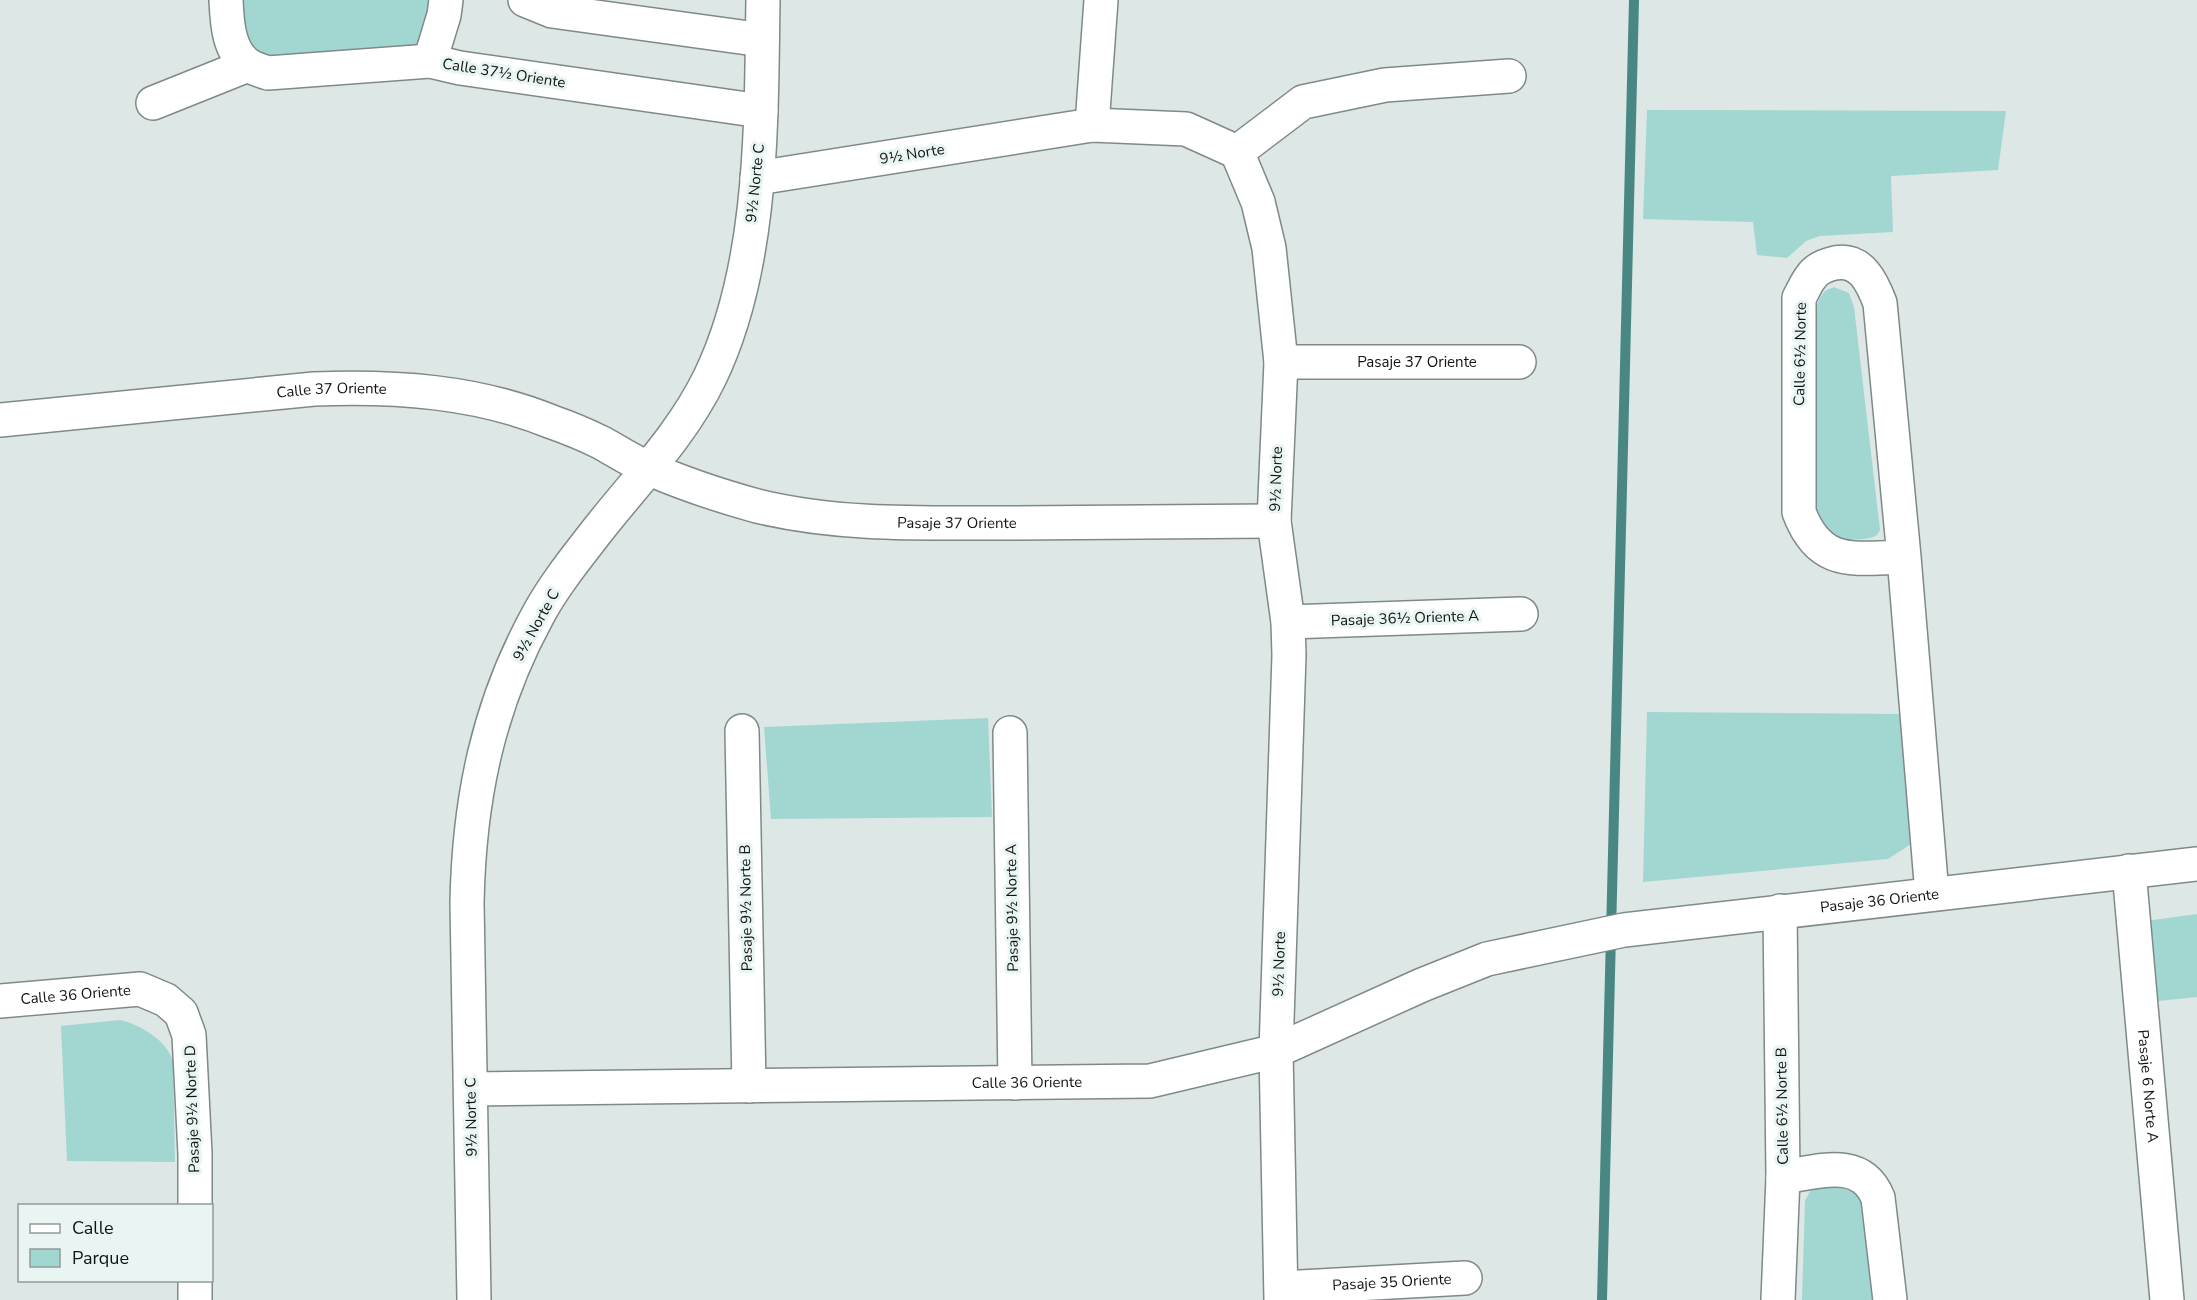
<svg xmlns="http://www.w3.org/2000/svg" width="2197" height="1300" font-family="'Nunito Sans',sans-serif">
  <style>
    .green { fill: #a2d7d1 }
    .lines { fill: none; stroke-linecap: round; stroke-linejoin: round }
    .stream { stroke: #498882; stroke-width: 10 }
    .minor-casing { stroke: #7f8a88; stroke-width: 36 }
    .minor { stroke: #fff; stroke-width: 33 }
    .labels { text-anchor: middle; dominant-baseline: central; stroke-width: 6; stroke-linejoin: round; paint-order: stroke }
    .street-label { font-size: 15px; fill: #101413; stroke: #e9f5f3 }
  </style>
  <rect width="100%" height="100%" fill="#dce7e6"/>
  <g class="green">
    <polygon points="226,0 446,0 430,61 248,65"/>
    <polygon points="1647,110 2006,111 1998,170 1891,176 1893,232 1820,236 1806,241 1787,258 1757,255 1753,222 1643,219"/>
    <path d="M1834 287 1849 293 1854 307 1880 530 1877 535C1863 543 1841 539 1827 535L1812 504 1817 306C1820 295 1823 291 1834 287Z"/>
    <polygon points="1647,712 1903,714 1911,844 1888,859 1643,882"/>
    <polygon points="988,718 992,817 771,819 764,727"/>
    <polygon points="2197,914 2197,997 2158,1001 2146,921"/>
    <path d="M120 1020C141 1025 166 1040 173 1061L175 1162 67 1161 61 1026Z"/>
    <polygon points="1851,1186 1862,1202 1873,1300 1802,1300 1805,1201 1812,1187"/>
  </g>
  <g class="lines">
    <polyline class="stream" points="1602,1300 1634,0"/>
    <defs>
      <g id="minor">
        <path d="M226 0C227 22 228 53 250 66 255 69 262 71 268 73L430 61 460 68 761 111"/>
        <polyline points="525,0 552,11 762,40"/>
        <polyline points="430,61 444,15 446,0"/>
        <polyline points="153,103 248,65"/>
        <polyline points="1092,125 1101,0"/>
        <polyline points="1237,152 1303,102 1385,85 1509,76"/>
        <polyline points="757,178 1092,125 1186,129 1237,152 1258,202 1269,248 1281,362 1274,521 1288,622 1289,655 1276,1051 1281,1300"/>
        <path id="s1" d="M1281 362H1519"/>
        <path id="s2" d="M0 420 314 389C395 386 476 391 552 422 569 428 586 435 602 443 618 452 633 462 650 469 684 484 721 496 757 506 839 526 924 523 1008 523 1096 522 1185 522 1274 521"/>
        <path d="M1904 557C1854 558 1820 568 1799 512V298C1803 291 1806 283 1811 277 1816 269 1826 265 1835 263 1861 258 1872 282 1880 303L1904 557 1932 894"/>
        <polyline points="1288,622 1521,614"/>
        <polyline points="742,731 749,1086"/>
        <polyline points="1010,733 1015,1083"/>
        <path id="s3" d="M2129 871 2167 1300"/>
        <path id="s4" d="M0 1001 140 989 166 1000 181 1013 189 1035 195 1154V1206"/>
        <path id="s5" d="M471 1089 1150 1081 1276 1051 1422 985 1487 959 1624 930 2197 864"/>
        <path d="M1783 1177C1818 1172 1861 1156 1878 1198L1890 1300"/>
        <polyline points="195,1280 195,1300"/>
        <path id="s6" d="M1282 1288 1465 1278"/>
        <path d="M474 1300 467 903C469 799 488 706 538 615 554 585 577 557 597 531 637 480 682 435 710 377 764 265 761 121 763 0"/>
        <polyline points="1778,1300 1783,1177 1780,911"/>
      </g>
    </defs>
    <use href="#minor" class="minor-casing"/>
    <use href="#minor" class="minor"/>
  </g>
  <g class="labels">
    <g class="street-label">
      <text transform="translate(504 73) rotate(9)">Calle 37½ Oriente</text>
      <text transform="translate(912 154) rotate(-9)">9½ Norte</text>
      <text transform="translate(755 183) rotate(-84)">9½ Norte C</text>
      <text transform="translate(1800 354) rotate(-89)">Calle 6½ Norte</text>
      <text stroke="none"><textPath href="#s1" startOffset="136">Pasaje 37 Oriente</textPath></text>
      <text stroke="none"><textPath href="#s2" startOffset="333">Calle 37 Oriente</textPath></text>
      <text transform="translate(1276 479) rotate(-88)">9½ Norte</text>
      <text stroke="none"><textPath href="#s2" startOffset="981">Pasaje 37 Oriente</textPath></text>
      <text transform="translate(1405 618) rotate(-2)">Pasaje 36½ Oriente A</text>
      <text transform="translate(536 625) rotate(-61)">9½ Norte C</text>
      <text stroke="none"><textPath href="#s5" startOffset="1436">Pasaje 36 Oriente</textPath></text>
      <text transform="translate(746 908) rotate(-91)">Pasaje 9½ Norte B</text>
      <text transform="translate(1012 908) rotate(-91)">Pasaje 9½ Norte A</text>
      <text transform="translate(1279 964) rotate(-88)">9½ Norte</text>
      <text stroke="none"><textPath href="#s4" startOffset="76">Calle 36 Oriente</textPath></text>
      <text stroke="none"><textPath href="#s5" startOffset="556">Calle 36 Oriente</textPath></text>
      <text stroke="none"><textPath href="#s3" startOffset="216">Pasaje 6 Norte A</textPath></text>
      <text transform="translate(1782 1106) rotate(-91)">Calle 6½ Norte B</text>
      <text transform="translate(192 1109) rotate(-92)">Pasaje 9½ Norte D</text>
      <text transform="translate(471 1117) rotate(-91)">9½ Norte C</text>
      <text stroke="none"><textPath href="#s6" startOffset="110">Pasaje 35 Oriente</textPath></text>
    </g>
  </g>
  <rect x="18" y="1204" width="195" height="78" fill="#e9f5f3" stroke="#929b99" stroke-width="1.5"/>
  <rect x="30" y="1224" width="30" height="9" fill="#ffffff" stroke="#929b99" stroke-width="1.5"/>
  <text x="72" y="1234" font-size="18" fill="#101413">Calle</text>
  <rect x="30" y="1249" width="30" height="18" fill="#a2d7d1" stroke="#929b99" stroke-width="1.5"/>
  <text x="72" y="1264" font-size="18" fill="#101413">Parque</text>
</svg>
